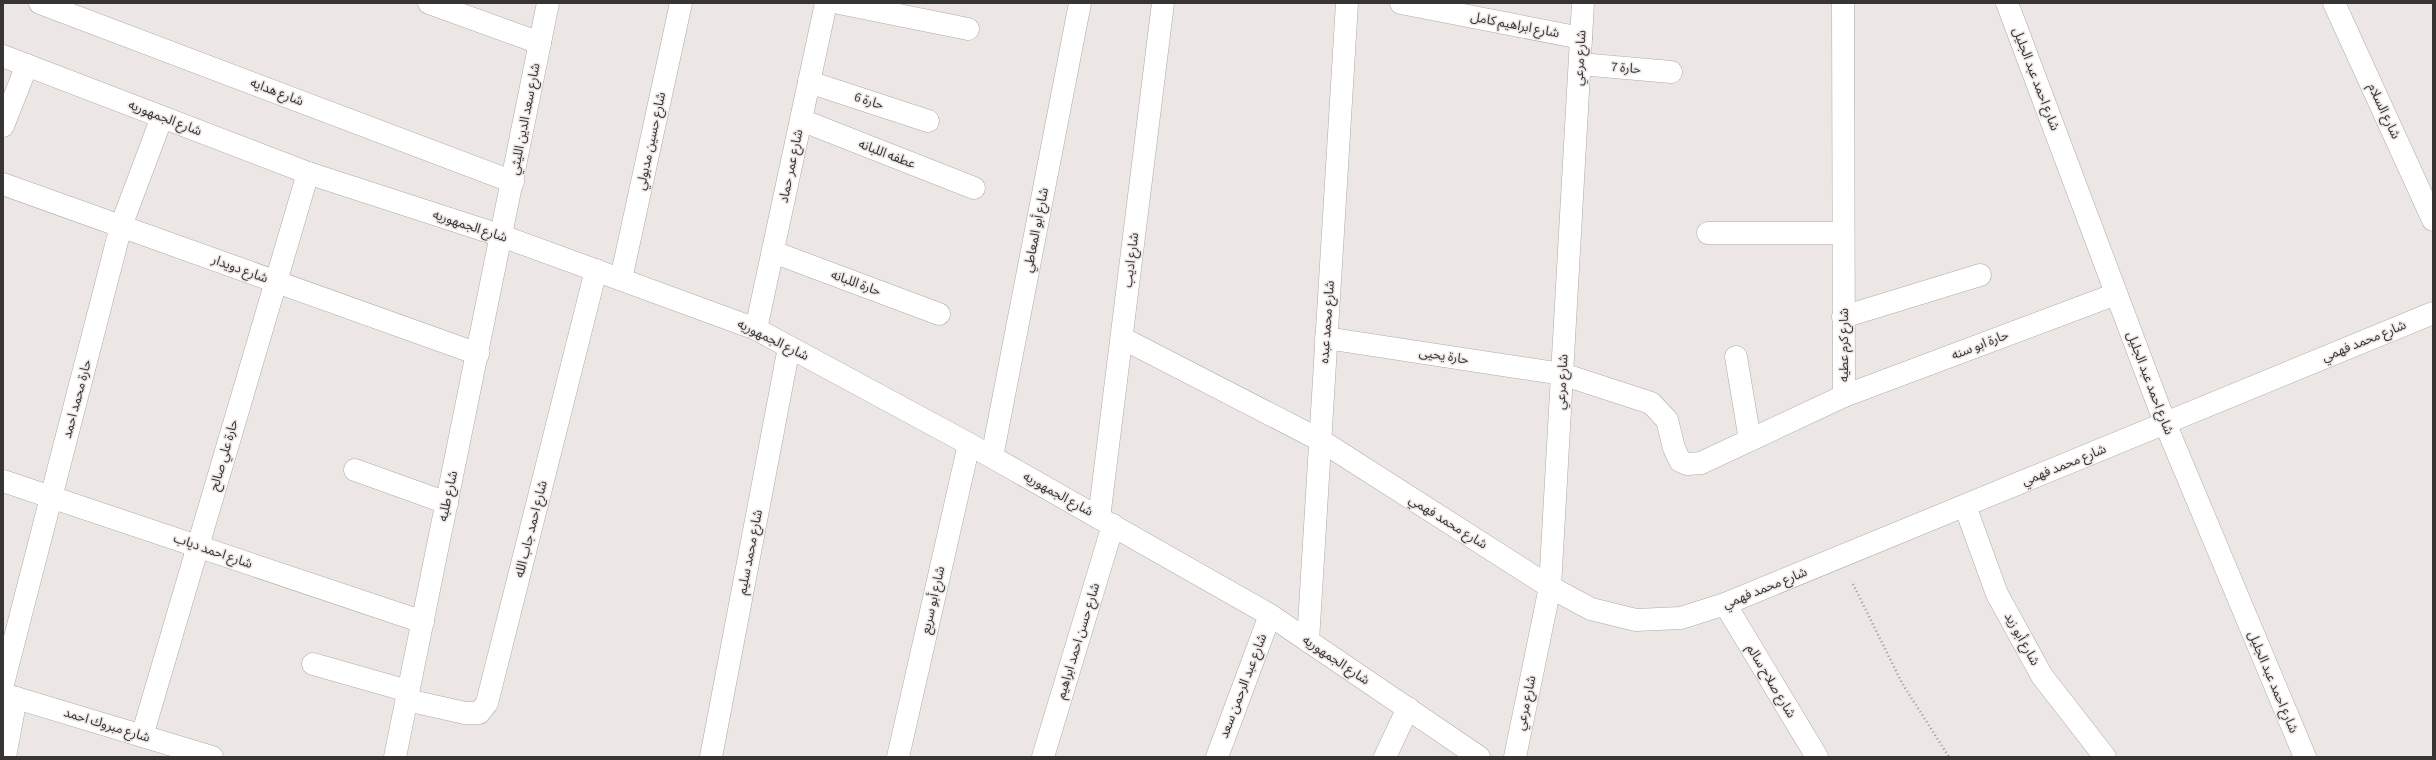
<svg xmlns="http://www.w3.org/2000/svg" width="2436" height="760" font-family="'Source Sans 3','Noto Sans Arabic',sans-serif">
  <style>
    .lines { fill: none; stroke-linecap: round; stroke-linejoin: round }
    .minor-casing { stroke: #afaaa7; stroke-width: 23 }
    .path { stroke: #989593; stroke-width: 2.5; stroke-dasharray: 1 3; stroke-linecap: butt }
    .minor { stroke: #fff; stroke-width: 22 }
    .labels { text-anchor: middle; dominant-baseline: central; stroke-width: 3; stroke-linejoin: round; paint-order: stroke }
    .street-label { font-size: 13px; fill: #373534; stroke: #ece7e4 }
  </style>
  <rect width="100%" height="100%" fill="#ece7e4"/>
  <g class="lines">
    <defs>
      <g id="minor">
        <polyline points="40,3 513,182"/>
        <polyline points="429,3 540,43"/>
        <polyline points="839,3 968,29"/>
        <polyline points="1401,3 1581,38"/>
        <polyline points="2007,3 2165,423 2305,757"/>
        <polyline points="2334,3 2433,220"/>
        <polyline points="3,56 308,173 502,236 756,329 969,444 1270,615 1479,757"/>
        <polyline points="1580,64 1671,72"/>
        <polyline points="809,82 928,121"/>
        <polyline points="801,120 974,188"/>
        <polyline points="3,126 27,65"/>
        <polyline points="3,184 478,354"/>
        <polyline points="1708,233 1843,233"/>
        <polyline points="773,252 939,314"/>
        <polyline points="621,279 681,3"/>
        <polyline points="1843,317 1980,275"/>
        <polyline points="756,329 826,3"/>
        <polyline points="1122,338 1320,440 1550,587 1591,609 1636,620 1681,618 1725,604 2433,313"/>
        <polyline points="1326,338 1562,374 1651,403 1667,420 1674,448 1680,461 1687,464 1701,463 1844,396 1843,3"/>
        <polyline points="1736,357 1750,440"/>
        <polyline points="1844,396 2116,294"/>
        <polyline points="992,457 1080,3"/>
        <polyline points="355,470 447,503"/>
        <polyline points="3,481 423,622"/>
        <polyline points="1965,506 1997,594 2042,676 2105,757"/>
        <polyline points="1099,518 1163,3"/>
        <polyline points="1725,604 1817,757"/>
        <polyline points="1308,641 1347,3"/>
        <polyline points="313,664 408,691"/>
        <polyline points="3,684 121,226 162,117"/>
        <polyline points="3,694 212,757"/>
        <polyline points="407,700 465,713 479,713 487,703 596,270"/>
        <polyline points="142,736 308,173"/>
        <polyline points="5,757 16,698"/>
        <polyline points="395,757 548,3"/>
        <polyline points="711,757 789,347"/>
        <polyline points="898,757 969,444"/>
        <polyline points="1043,757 1113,525"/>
        <polyline points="1217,757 1270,615"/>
        <polyline points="1385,757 1408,708"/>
        <polyline points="1515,757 1550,587 1583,3"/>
      </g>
    </defs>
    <use href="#minor" class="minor-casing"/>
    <polyline class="path" points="1853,584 1902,683 1949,757"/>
    <use href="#minor" class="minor"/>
  </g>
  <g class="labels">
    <g class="street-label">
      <text transform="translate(1515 25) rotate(11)">شارع ابراهيم كامل</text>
      <text transform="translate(1580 58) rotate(-87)">شارع مرعي</text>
      <text transform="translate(1626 68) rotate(5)">حارة 7</text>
      <text transform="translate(2036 79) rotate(69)">شارع احمد عبد الجليل</text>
      <text transform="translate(277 92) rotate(21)">شارع هدايه</text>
      <text transform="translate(869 101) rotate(18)">حارة 6</text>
      <text transform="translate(2384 111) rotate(65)">شارع السلام</text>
      <text transform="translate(165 118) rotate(21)">شارع الجمهوريه</text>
      <text transform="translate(525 119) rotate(-79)">شارع سعد الدين الليثي</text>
      <text transform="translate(651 141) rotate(-78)">شارع حسين مدبولي</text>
      <text transform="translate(887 154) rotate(21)">عطفه اللبانه</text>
      <text transform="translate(791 166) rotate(-78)">شارع عمر حماد</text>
      <text transform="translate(470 226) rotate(18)">شارع الجمهوريه</text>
      <text transform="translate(1036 230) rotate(-79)">شارع أبو المعاطي</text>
      <text transform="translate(1131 260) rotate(-83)">شارع اديب</text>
      <text transform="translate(240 269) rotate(20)">شارع دويدار</text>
      <text transform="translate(856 283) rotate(20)">حارة اللبانه</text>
      <text transform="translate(1327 322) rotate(-86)">شارع محمد عبده</text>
      <text transform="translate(773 340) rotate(26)">شارع الجمهوريه</text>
      <text transform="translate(2364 341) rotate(-22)">شارع محمد فهمي</text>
      <text transform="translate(1844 345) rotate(-90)">شارع كرم عطيه</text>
      <text transform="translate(1980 345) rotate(-21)">حارة ابو سنه</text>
      <text transform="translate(1444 356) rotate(9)">حارة يحيى</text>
      <text transform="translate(1562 382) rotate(-87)">شارع مرعي</text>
      <text transform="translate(2150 383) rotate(69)">شارع احمد عبد الجليل</text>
      <text transform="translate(77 399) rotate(-75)">حارة محمد احمد</text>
      <text transform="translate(224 455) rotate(-74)">حارة علي صالح</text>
      <text transform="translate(2064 465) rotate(-22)">شارع محمد فهمي</text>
      <text transform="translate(1058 494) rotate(29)">شارع الجمهوريه</text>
      <text transform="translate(448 496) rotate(-78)">شارع طلبه</text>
      <text transform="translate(1448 522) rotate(32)">شارع محمد فهمي</text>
      <text transform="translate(531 529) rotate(-76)">شارع احمد جاب الله</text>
      <text transform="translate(213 551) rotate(19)">شارع احمد دياب</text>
      <text transform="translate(750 552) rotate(-79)">شارع محمد سليم</text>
      <text transform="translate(1765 588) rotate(-22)">شارع محمد فهمي</text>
      <text transform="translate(933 600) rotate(-77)">شارع أبو سريع</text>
      <text transform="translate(2022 639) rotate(61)">شارع أبو زيد</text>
      <text transform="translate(1078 641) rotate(-73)">شارع حسن احمد ابراهيم</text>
      <text transform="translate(1336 660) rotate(34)">شارع الجمهوريه</text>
      <text transform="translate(1771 681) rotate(59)">شارع صلاح سالم</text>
      <text transform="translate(2273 682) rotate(67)">شارع احمد عبد الجليل</text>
      <text transform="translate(1243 686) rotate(-69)">شارع عبد الرحمن سعد</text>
      <text transform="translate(1526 703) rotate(-78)">شارع مرعي</text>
      <text transform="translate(107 725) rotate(17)">شارع مبروك احمد</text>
    </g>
  </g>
  <rect width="2436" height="760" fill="none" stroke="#373534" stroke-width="8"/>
</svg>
